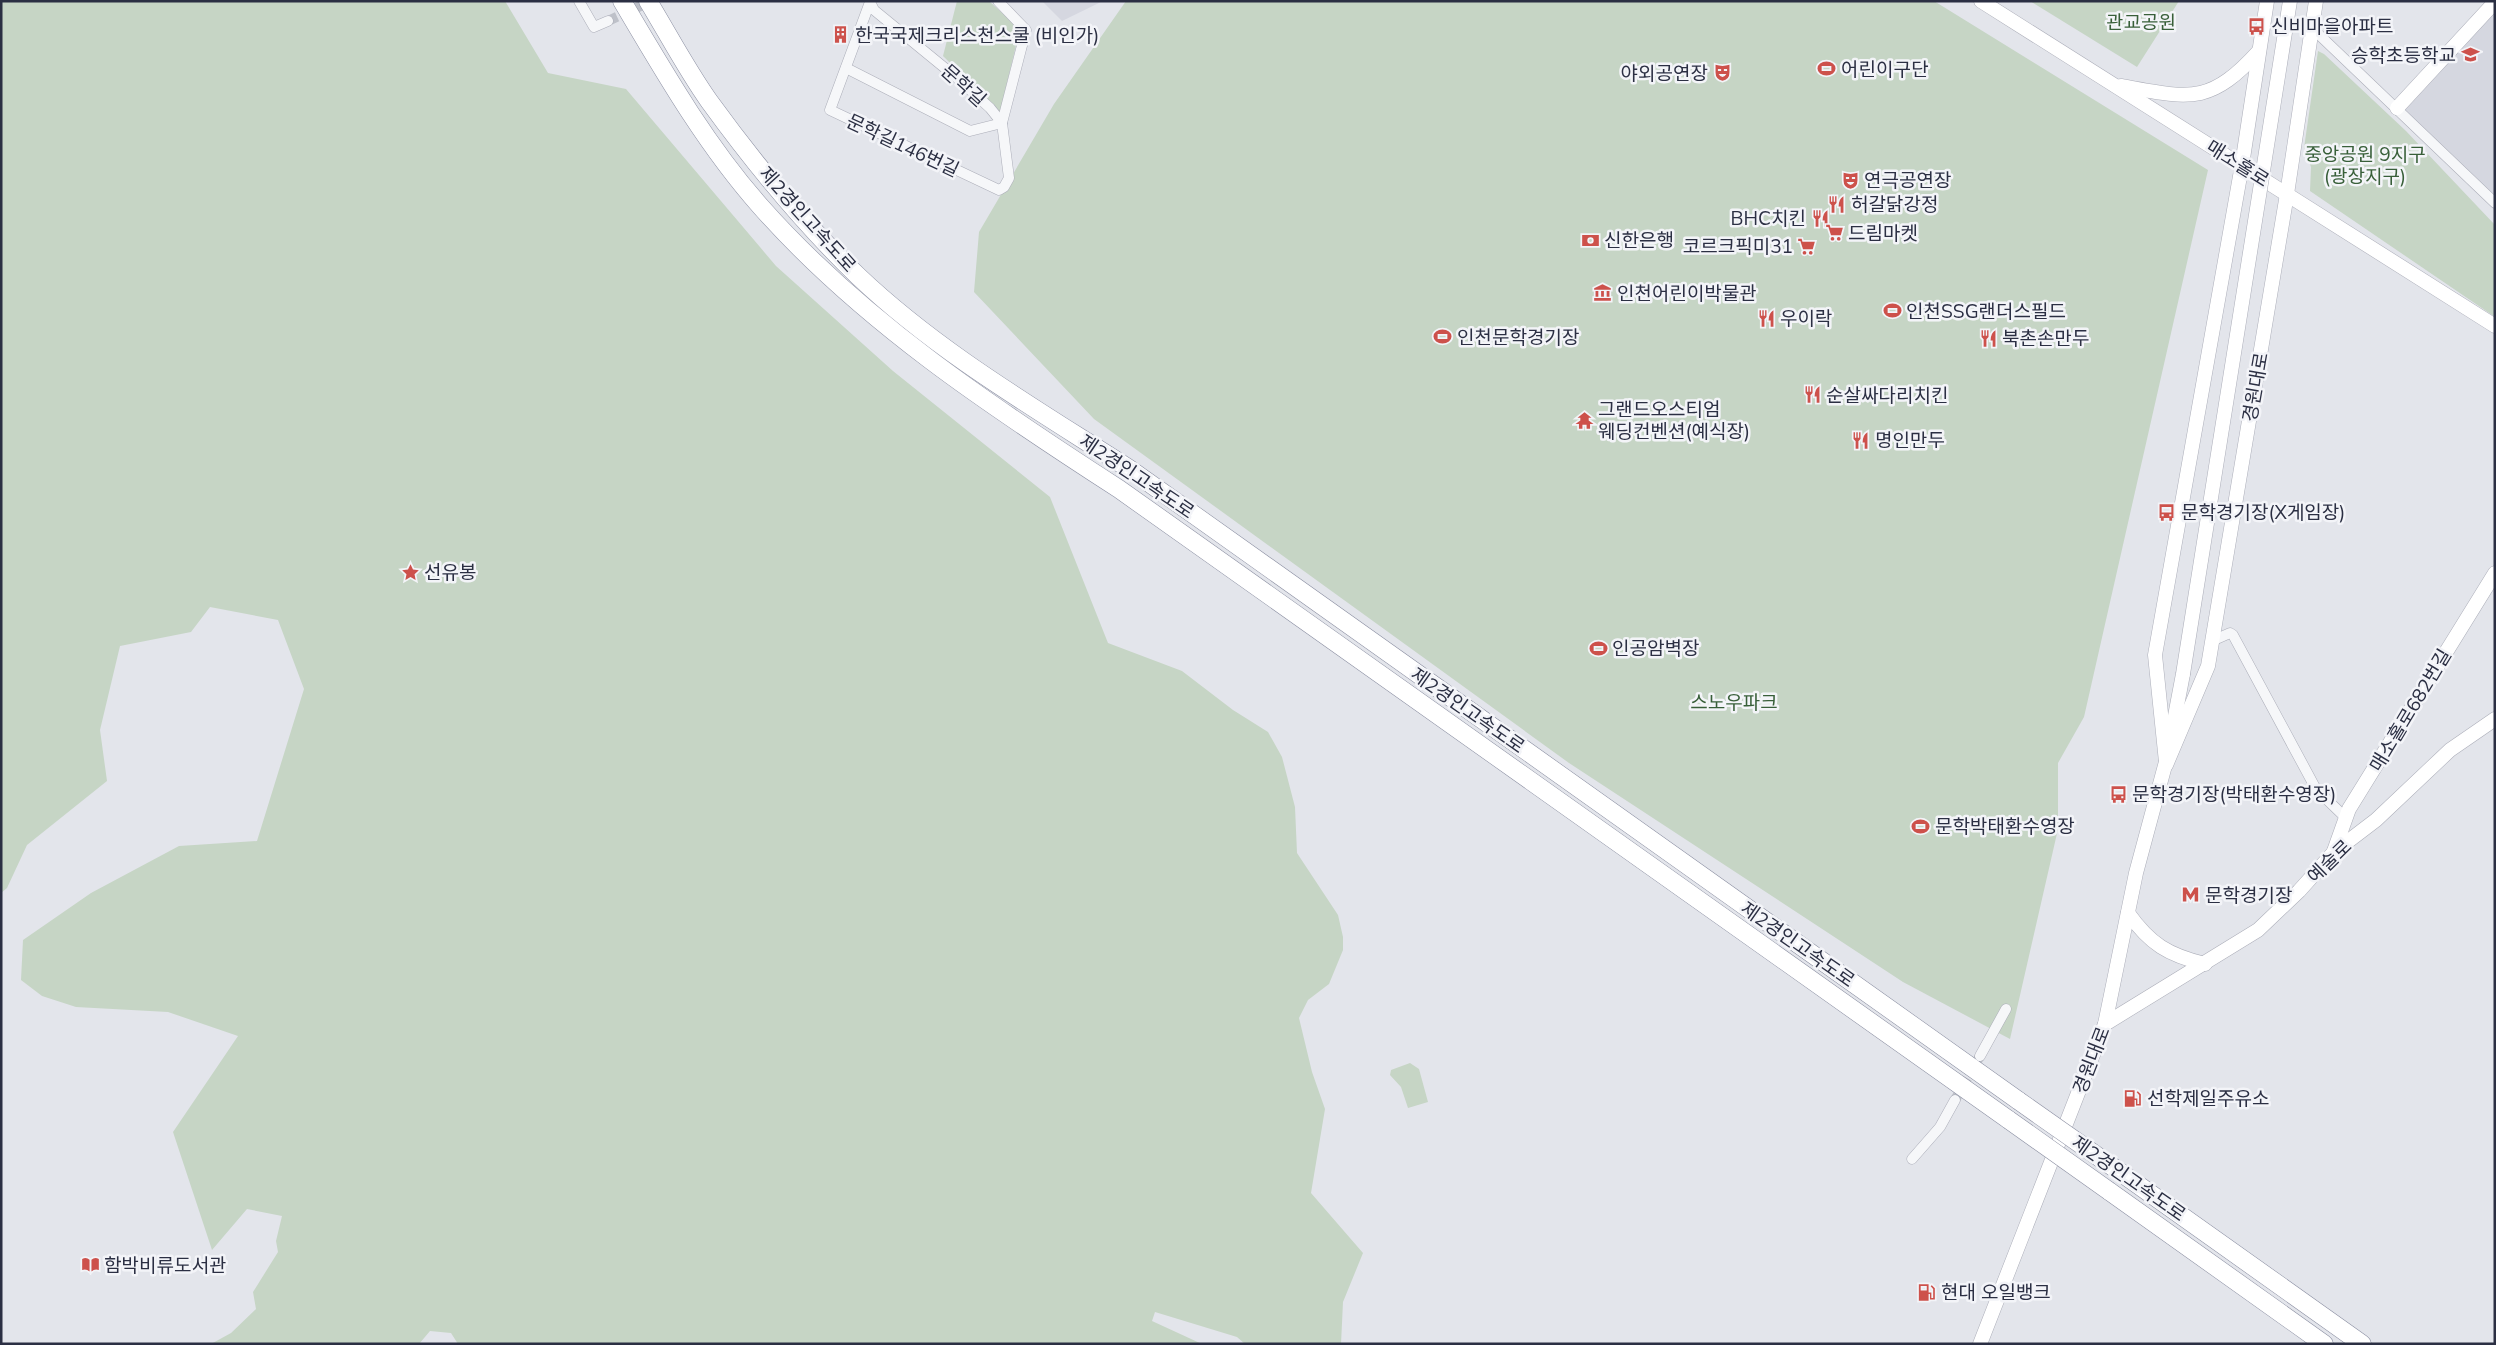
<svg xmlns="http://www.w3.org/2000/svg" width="2496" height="1345" font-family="Mulish,'Noto Sans KR',sans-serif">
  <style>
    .built { fill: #d5d7e0 }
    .green { fill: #c6d5c5 }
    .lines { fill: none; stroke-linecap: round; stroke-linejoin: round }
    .street-tunnel { stroke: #bec1c9; stroke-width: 10; stroke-dasharray: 10 5; stroke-linecap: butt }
    .street-casing { stroke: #acaeb9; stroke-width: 11 }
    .secondary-casing { stroke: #acaeb9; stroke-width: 15 }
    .highway-casing { stroke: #8b8fa2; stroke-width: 19 }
    .street { stroke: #f6f7f9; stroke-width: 10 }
    .secondary { stroke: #fff; stroke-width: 14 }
    .highway { stroke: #fff; stroke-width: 18 }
    .secondary-bridge-casing { stroke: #acaeb9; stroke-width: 15; stroke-linecap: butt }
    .highway-bridge-casing { stroke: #8b8fa2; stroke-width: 19; stroke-linecap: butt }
    .secondary-bridge { stroke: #fff; stroke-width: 14 }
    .highway-bridge { stroke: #fff; stroke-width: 18 }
    .labels { text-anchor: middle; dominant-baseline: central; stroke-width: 5; stroke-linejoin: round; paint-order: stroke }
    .park-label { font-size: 19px; fill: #385f39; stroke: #f3f4f8 }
    .poi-label { font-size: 19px; fill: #2b2f43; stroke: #f3f4f8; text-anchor: start }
    .street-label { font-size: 19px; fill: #2b2f43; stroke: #f3f4f8 }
  </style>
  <rect width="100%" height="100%" fill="#e3e5eb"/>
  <g class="built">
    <polygon points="1042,1 1103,1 1062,21"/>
    <polygon points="2495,2 2495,203 2397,108"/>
  </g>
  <g class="green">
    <polygon points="1,1 505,1 548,73 626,89 776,266 893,371 1050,497 1108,643 1182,671 1233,710 1268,732 1282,757 1295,807 1297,853 1338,915 1343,937 1343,950 1329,984 1308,1000 1299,1018 1312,1072 1325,1109 1311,1193 1363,1253 1343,1302 1341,1344 1245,1344 1237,1337 1155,1312 1152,1321 1202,1344 458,1344 451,1333 430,1331 419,1344 211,1344 231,1333 256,1309 253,1292 278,1252 276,1241 282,1216 247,1209 212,1250 173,1132 238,1036 168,1012 76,1007 42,996 21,980 23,940 91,893 179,846 257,841 304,689 278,620 210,607 191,632 120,646 100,730 107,781 27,845 7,888 1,893"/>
    <polygon points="957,1 989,1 1020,29 1000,112 943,56"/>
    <polygon points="1126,1 1934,1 2208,170 2084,717 2058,763 2058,829 2010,1039 1903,982 1569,763 1094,419 974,292 979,232 1054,104"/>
    <polygon points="2030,1 2179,1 2137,67"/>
    <polygon points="2318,51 2324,54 2406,131 2495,225 2495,317 2310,191 2311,167 2304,148"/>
    <polygon points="1410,1063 1419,1069 1428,1102 1408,1108 1401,1087 1390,1075 1391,1070"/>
  </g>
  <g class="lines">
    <g class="street-tunnel">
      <polyline points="608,21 651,1"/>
      <polyline points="1955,1100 1980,1056"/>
    </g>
    <defs>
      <g id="street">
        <polyline points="579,1 594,27 608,21"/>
        <polyline points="870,1 870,2 874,10 957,78 990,108 1002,123 1009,178 1004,187 999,190 830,110 870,2 870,1"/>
        <polyline points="998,1 1026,30 1002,123"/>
        <polyline points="2312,28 2495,203"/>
        <polyline points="846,68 970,131 1002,123"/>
        <polyline points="2212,641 2230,633 2233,635 2316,789 2346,818"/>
        <polyline points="1980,1056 2006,1009"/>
        <polyline points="1912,1159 1940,1127 1955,1100"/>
      </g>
      <g id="secondary">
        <polyline points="1981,1 2495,326"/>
        <path d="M2121 86C2190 98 2209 106 2259 51"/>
        <polyline points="2397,108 2495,2"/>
        <polyline points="2171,737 2183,674"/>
        <polyline points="2166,762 2155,655 2242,165 2267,1"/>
        <polyline points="2166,765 2208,666 2287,194 2316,1"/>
        <polyline points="2334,851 2349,809 2495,573"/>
        <path d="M2128 913C2150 944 2168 955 2205 964"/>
        <polyline points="2105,1024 2258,930 2299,891 2334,852 2376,820 2450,750 2495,719"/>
        <polyline points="1980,1344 2105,1024 2136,873 2167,758"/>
      </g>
      <g id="highway">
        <path d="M622 1C664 72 706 145 761 207 862 321 992 407 1119 489L2009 1120"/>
        <path d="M648 1C668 34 687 70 709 101 754 163 803 223 858 276 939 353 1038 410 1131 470L2019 1101"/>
        <polyline points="2120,1172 2362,1344"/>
        <polyline points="2109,1191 2324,1344"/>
      </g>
    </defs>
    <use href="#street" class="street-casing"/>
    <use href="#secondary" class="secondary-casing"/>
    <use href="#highway" class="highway-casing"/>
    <use href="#street" class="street"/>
    <use href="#secondary" class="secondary"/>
    <use href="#highway" class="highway"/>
    <defs>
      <polyline id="secondary-bridge" points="2183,674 2290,1"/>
      <g id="highway-bridge">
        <polyline points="2019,1101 2120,1172"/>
        <polyline points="2009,1120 2109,1191"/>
      </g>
    </defs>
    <use href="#secondary-bridge" class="secondary-bridge-casing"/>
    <use href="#highway-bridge" class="highway-bridge-casing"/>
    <use href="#secondary-bridge" class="secondary-bridge"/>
    <use href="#highway-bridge" class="highway-bridge"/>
  </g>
  <defs>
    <symbol id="bus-bare" viewBox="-9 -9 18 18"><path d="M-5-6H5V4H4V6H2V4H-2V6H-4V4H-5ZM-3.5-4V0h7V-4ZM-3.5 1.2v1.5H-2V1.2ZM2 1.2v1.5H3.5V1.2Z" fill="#cd514b" stroke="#f3f4f8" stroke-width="2.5" paint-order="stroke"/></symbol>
    <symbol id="building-bare" viewBox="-9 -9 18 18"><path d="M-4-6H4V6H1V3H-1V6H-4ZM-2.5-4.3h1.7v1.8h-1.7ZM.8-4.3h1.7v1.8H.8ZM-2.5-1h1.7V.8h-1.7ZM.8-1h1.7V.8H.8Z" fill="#cd514b" stroke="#f3f4f8" stroke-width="2.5" paint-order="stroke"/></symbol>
    <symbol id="school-bare" viewBox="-9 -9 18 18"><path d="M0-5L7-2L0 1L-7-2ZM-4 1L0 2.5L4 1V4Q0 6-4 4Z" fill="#cd514b" stroke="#f3f4f8" stroke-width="2.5" paint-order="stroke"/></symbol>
    <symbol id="stadium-bare" viewBox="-9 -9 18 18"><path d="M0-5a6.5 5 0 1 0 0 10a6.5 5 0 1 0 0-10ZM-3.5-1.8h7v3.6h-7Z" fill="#cd514b" stroke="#f3f4f8" stroke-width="2.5" paint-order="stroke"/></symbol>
    <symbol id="theatre-bare" viewBox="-9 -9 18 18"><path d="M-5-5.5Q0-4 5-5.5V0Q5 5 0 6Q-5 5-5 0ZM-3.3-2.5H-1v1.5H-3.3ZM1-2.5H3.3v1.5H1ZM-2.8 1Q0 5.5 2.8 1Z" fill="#cd514b" stroke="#f3f4f8" stroke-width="2.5" paint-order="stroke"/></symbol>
    <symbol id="restaurant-bare" viewBox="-9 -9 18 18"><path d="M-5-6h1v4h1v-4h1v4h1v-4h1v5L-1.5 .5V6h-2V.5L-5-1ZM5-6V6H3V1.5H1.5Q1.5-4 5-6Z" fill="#cd514b" stroke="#f3f4f8" stroke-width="2.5" paint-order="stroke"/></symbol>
    <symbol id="supermarket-bare" viewBox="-9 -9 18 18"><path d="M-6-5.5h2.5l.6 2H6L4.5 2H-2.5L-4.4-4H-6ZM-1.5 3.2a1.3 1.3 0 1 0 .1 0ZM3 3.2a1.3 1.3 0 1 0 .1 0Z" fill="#cd514b" stroke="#f3f4f8" stroke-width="2.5" paint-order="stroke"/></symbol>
    <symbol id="bank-bare" viewBox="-9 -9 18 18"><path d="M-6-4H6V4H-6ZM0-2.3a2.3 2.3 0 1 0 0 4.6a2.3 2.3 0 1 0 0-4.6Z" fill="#cd514b" stroke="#f3f4f8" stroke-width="2.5" paint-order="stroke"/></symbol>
    <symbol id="museum-bare" viewBox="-9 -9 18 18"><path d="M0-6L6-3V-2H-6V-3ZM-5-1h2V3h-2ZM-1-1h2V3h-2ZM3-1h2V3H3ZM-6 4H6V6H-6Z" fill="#cd514b" stroke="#f3f4f8" stroke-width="2.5" paint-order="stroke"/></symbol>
    <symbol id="temple-bare" viewBox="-9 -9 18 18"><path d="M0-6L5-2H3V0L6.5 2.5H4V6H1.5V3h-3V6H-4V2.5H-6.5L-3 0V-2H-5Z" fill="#cd514b" stroke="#f3f4f8" stroke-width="2.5" paint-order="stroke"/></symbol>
    <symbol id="sight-bare" viewBox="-9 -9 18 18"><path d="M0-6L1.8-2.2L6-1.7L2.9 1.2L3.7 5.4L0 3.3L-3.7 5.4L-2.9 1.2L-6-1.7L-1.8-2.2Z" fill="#cd514b" stroke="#f3f4f8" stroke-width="2.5" paint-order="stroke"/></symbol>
    <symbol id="metro-bare" viewBox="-9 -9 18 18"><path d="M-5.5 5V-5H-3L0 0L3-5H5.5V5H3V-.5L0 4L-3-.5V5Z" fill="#cd514b" stroke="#f3f4f8" stroke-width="2.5" paint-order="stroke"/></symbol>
    <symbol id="fuel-bare" viewBox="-9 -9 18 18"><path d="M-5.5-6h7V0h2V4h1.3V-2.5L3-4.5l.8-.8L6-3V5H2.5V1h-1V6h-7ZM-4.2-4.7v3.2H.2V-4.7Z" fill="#cd514b" stroke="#f3f4f8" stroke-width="2.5" paint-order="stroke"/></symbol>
    <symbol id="library-bare" viewBox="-9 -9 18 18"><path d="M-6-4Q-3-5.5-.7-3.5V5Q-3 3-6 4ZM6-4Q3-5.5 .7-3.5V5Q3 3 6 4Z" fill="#cd514b" stroke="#f3f4f8" stroke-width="2.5" paint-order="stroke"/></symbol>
  </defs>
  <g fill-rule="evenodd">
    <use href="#bus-bare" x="2244" y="14" width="25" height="25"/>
    <use href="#building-bare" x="828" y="22" width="25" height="25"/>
    <use href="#school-bare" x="2458" y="42" width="25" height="25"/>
    <use href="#stadium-bare" x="1814" y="56" width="25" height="25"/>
    <use href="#theatre-bare" x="1710" y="60" width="25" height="25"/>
    <use href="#theatre-bare" x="1838" y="168" width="25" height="25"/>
    <use href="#restaurant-bare" x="1824" y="192" width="25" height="25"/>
    <use href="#restaurant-bare" x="1808" y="206" width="25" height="25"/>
    <use href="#supermarket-bare" x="1822" y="220" width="25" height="25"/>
    <use href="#bank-bare" x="1578" y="228" width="25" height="25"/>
    <use href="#supermarket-bare" x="1794" y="234" width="25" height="25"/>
    <use href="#museum-bare" x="1590" y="280" width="25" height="25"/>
    <use href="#stadium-bare" x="1880" y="298" width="25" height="25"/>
    <use href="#restaurant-bare" x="1754" y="306" width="25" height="25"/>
    <use href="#stadium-bare" x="1430" y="324" width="25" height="25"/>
    <use href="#restaurant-bare" x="1976" y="326" width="25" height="25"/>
    <use href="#restaurant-bare" x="1800" y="382" width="25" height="25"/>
    <use href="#temple-bare" x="1572" y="408" width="25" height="25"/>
    <use href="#restaurant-bare" x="1848" y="428" width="25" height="25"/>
    <use href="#bus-bare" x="2154" y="500" width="25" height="25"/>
    <use href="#sight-bare" x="398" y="560" width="25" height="25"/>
    <use href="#stadium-bare" x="1586" y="636" width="25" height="25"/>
    <use href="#bus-bare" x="2106" y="782" width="25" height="25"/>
    <use href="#stadium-bare" x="1908" y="814" width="25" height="25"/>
    <use href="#metro-bare" x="2178" y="882" width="25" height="25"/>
    <use href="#fuel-bare" x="2120" y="1086" width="25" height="25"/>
    <use href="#library-bare" x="78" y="1252" width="25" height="25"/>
    <use href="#fuel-bare" x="1914" y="1280" width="25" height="25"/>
  </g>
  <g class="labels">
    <g class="park-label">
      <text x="2141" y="22">관교공원</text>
      <text x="2365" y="154">중앙공원 9지구<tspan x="2365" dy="22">(광장지구)</tspan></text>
      <text x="1734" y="702">스노우파크</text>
    </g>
    <g class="poi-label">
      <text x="2271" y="26">신비마을아파트</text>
      <text x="855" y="35">한국국제크리스천스쿨 (비인가)</text>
      <text x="2456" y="55" text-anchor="end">승학초등학교</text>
      <text x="1841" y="69">어린이구단</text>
      <text x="1708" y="73" text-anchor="end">야외공연장</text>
      <text x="1864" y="180">연극공연장</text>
      <text x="1851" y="204">허갈닭강정</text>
      <text x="1806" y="218" text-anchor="end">BHC치킨</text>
      <text x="1848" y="233">드림마켓</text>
      <text x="1604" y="240">신한은행</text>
      <text x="1793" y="246" text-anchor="end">코르크픽미31</text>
      <text x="1617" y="293">인천어린이박물관</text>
      <text x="1906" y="311">인천SSG랜더스필드</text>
      <text x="1780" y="318">우이락</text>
      <text x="1457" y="337">인천문학경기장</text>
      <text x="2002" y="338">북촌손만두</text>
      <text x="1826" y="395">순살싸다리치킨</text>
      <text x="1598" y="409">그랜드오스티엄<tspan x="1598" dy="22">웨딩컨벤션(예식장)</tspan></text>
      <text x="1875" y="440">명인만두</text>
      <text x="2181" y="512">문학경기장(X게임장)</text>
      <text x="424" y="572">선유봉</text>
      <text x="1612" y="648">인공암벽장</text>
      <text x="2132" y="794">문학경기장(박태환수영장)</text>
      <text x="1935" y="826">문학박태환수영장</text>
      <text x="2205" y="895">문학경기장</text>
      <text x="2147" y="1098">선학제일주유소</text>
      <text x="104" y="1265">함박비류도서관</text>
      <text x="1941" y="1292">현대 오일뱅크</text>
    </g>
    <g class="street-label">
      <text transform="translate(964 85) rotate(42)">문학길</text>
      <text transform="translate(903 145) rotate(25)">문학길146번길</text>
      <text transform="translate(2238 163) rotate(32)">매소홀로</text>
      <text transform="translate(808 219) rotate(48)">제2경인고속도로</text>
      <text transform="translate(2255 387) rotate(-80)">경원대로</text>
      <text transform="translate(1137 476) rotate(34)">제2경인고속도로</text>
      <text transform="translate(1468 710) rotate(35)">제2경인고속도로</text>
      <text transform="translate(2410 710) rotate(-59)">매소홀로682번길</text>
      <text transform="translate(2329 861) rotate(-44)">예술로</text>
      <text transform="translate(1798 944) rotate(35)">제2경인고속도로</text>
      <text transform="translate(2091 1060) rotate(-69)">경원대로</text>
      <text transform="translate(2129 1178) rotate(35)">제2경인고속도로</text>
    </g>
  </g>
  <rect width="2496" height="1345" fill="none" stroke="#2b2f43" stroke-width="5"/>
</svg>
